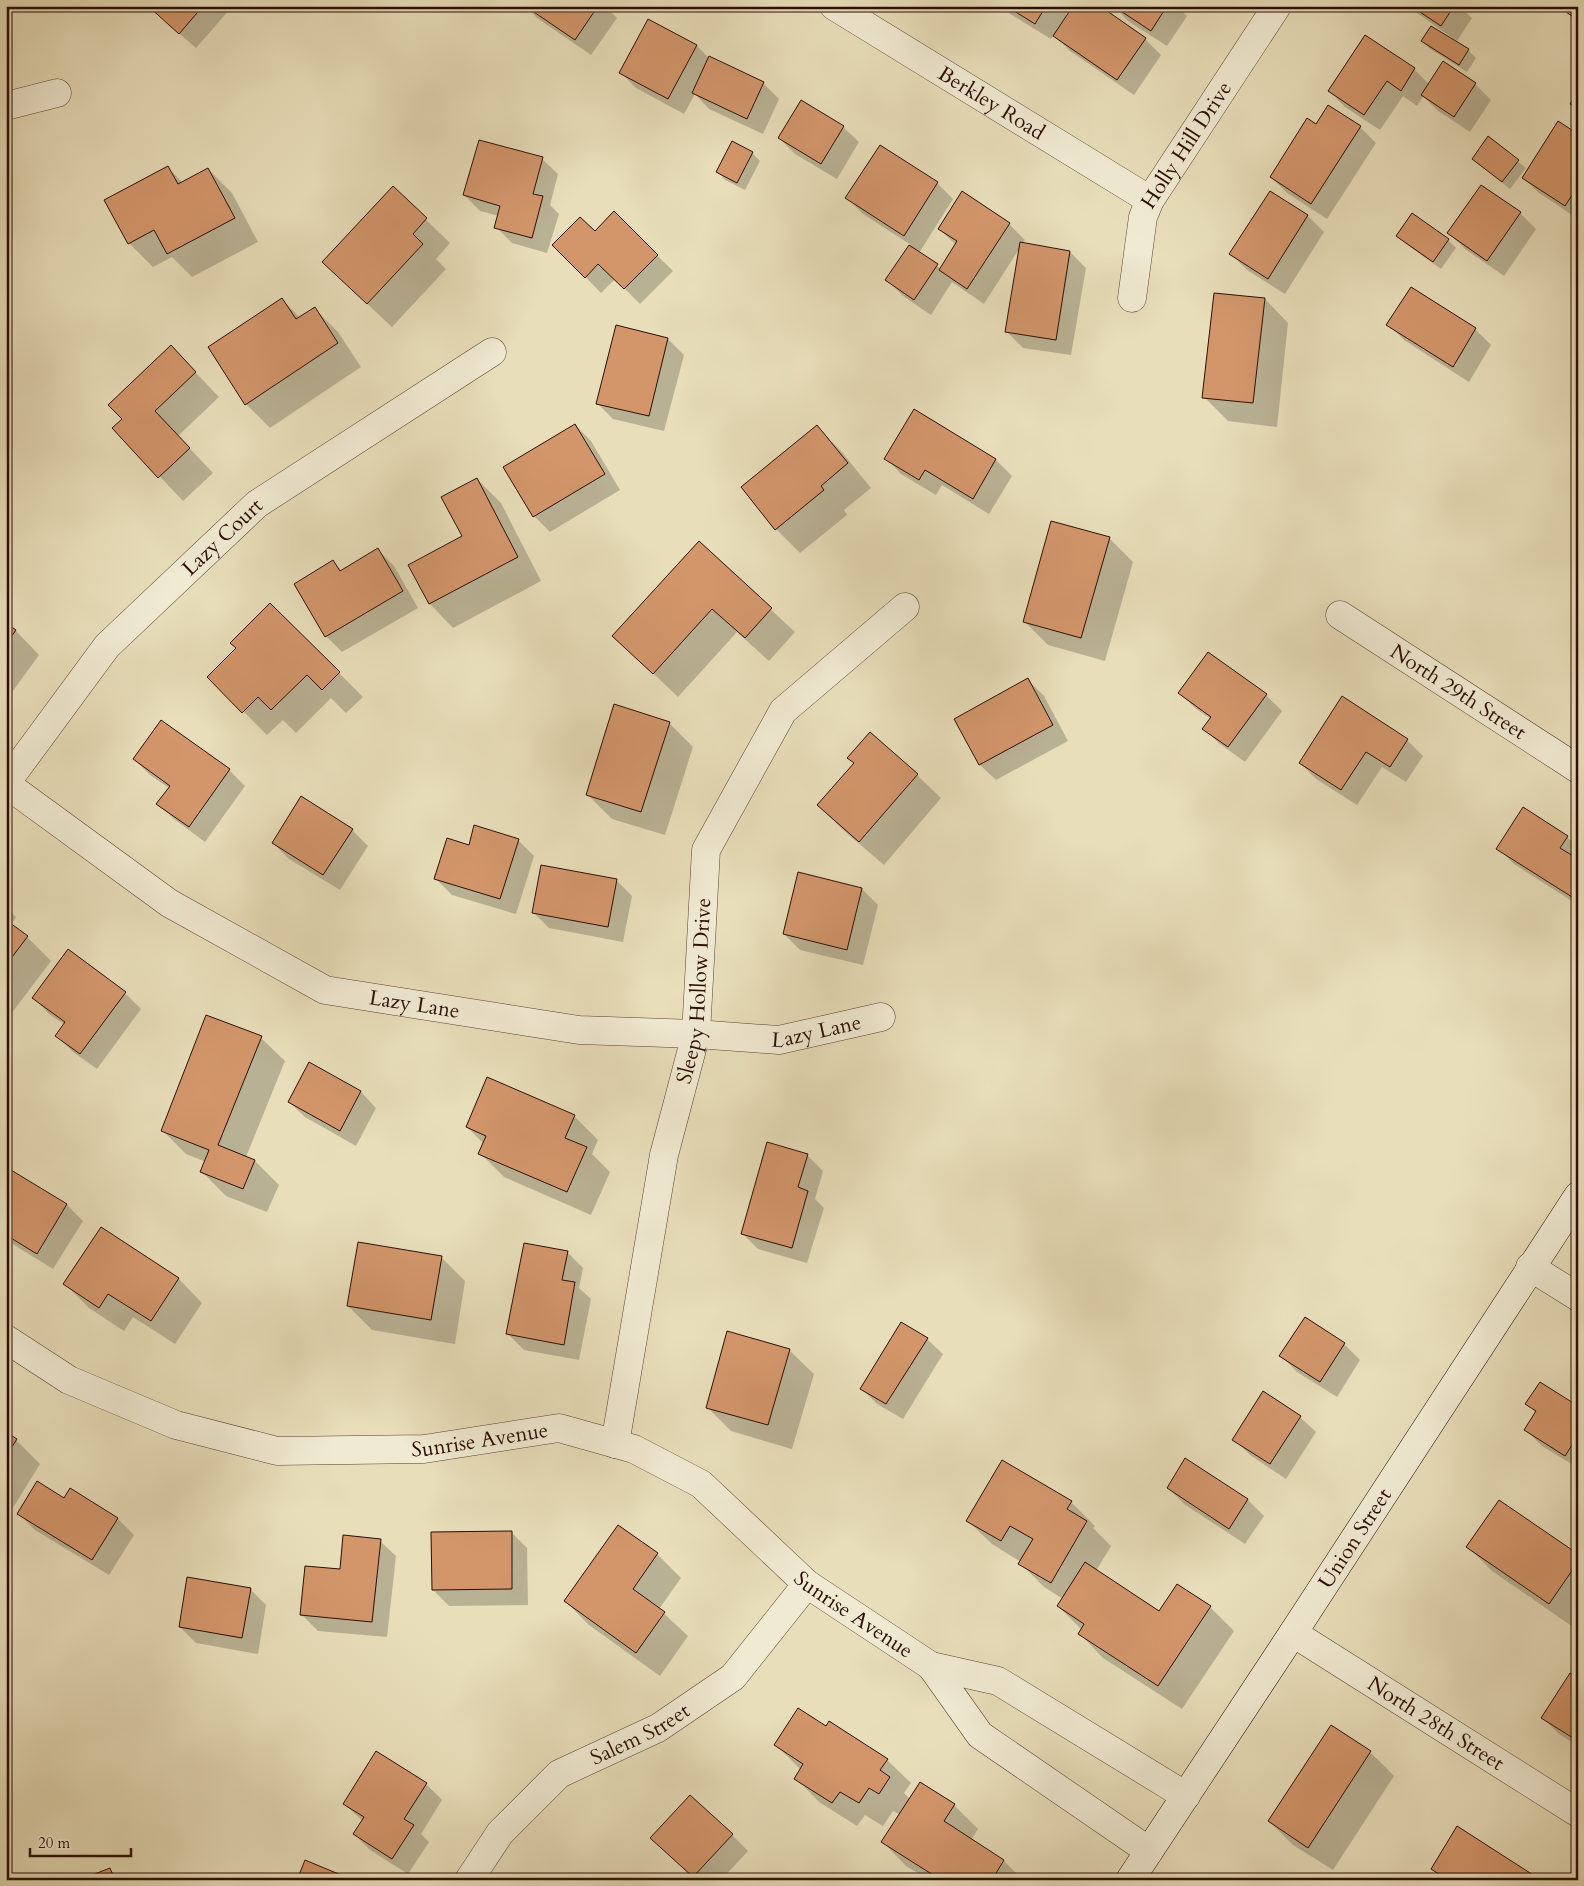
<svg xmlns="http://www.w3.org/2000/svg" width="1584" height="1886" font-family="Cardo,serif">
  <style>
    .shadow { fill: #0003 }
    .building { fill: #d3966b; stroke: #2b0d03 }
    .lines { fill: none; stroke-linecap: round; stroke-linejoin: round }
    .street-casing { stroke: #5a4131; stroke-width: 29 }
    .secondary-casing { stroke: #2b0d03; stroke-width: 29 }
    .street { stroke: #f0ead2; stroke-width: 28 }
    .secondary { stroke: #f0ead2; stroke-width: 28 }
    .labels { text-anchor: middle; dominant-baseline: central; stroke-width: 5; stroke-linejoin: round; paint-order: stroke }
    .street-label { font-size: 21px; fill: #2b0d03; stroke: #f0ead2 }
  </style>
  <rect width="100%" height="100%" fill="#e8deba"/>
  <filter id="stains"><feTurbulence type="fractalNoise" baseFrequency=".004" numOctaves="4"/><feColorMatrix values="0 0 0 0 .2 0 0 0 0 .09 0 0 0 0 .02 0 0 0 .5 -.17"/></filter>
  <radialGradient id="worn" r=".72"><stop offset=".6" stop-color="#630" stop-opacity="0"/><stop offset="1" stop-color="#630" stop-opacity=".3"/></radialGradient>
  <g class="shadow">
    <polygon points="148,6 229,6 231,8 196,48"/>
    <polygon points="525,6 605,6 617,18 591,55 537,18"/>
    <polygon points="997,6 1071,6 1065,17 1067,18 1098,6 1145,39 1161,55 1134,95 1070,51 1054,35 1051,39"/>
    <polygon points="1114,6 1177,6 1187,16 1167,46 1128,21"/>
    <polygon points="1407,6 1462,6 1461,8 1472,18 1457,41"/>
    <polygon points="1578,6 1578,22 1561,8"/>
    <polygon points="1365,37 1414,69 1429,84 1475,84 1491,100 1470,132 1438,111 1423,96 1417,106 1403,96 1380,130 1345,107 1329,91"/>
    <polygon points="1423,41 1468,50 1476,58 1467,72 1430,49"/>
    <polygon points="697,46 710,59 763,83 779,99 763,134 709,109 695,94 684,114 636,88 620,72"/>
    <polygon points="1328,106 1360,127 1376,143 1327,219 1287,193 1271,177 1316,125"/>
    <polygon points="843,127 859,142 837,179 795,154 779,138"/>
    <polygon points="1578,136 1578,219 1539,193 1523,178"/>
    <polygon points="1488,138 1526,168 1510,189 1473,159"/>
    <polygon points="752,153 760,161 745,190 725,180 718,172"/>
    <polygon points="542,159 558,174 550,205 559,214 547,253 512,243 496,227 499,216 480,211 464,195"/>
    <polygon points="167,167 183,183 208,169 232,193 258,242 192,277 172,257 153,267 129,243"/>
    <polygon points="937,183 953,199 919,253 941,269 956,245 939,229 1009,224 1025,240 1022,244 1070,252 1086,268 1071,355 1023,348 1007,332 1021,246 984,304 952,282 931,315 903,296 887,280 911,245 863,214 847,198"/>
    <polygon points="393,188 450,243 436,259 446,269 392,327 347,285"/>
    <polygon points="1270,193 1308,216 1324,232 1285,294 1247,270 1231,254"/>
    <polygon points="614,213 673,271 640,304 615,279 601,293 554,245 595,233"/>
    <polygon points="1520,213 1536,229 1504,276 1465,249 1449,233"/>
    <polygon points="1398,236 1448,240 1456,248 1441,269 1406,244"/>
    <polygon points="1411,288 1475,329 1491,345 1469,382 1404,340 1388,324"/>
    <polygon points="282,299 300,318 314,308 338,332 361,367 270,428 246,404 209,348"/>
    <polygon points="1265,299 1288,323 1277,427 1228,421 1204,397"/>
    <polygon points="668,339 684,355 664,431 613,419 597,403"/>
    <polygon points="171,347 219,397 178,436 213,473 183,501 114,428 123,419"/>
    <polygon points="914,411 996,460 1012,476 989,514 942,485 936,495 901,474 886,458"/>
    <polygon points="575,425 591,441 620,490 550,532 534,516"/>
    <polygon points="817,427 841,451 871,488 844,510 847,515 800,553 776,529 743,487"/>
    <polygon points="477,479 501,503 541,581 453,628 430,604 409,565 463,537"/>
    <polygon points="1109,538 1133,562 1105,661 1048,645 1024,621"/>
    <polygon points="699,543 795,632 769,661 737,632 678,697 614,636"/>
    <polygon points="378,550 394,566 418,608 342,652 326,636 333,562 342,571"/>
    <polygon points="270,604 363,697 346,713 331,698 296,733 283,720 267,735 209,677 238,649"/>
    <polygon points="6,624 16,631 39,655 10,695 6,692"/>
    <polygon points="1028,680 1044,696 1068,741 996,780 980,765 956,719"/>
    <polygon points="1180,693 1266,695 1282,711 1245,762 1220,744 1204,729 1211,719 1196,709"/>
    <polygon points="161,721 229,770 245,786 205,842 174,819 158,804 169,788 150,775 134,759"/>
    <polygon points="669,723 693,747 665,835 612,819 588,795"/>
    <polygon points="1407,740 1423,756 1406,782 1382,767 1357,805 1316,779 1300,763"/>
    <polygon points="917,775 941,798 884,865 842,829 818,805"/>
    <polygon points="301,798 352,830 368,846 340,890 289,859 273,843"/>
    <polygon points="1567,837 1578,847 1578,905 1514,864 1498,848"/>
    <polygon points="518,840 534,856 516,914 452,895 436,879 469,846"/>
    <polygon points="616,880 632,896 623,942 549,928 533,912"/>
    <polygon points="862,889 878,905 863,965 800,950 784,934"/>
    <polygon points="6,908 16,917 11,925 27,937 51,961 8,1018 6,1017"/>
    <polygon points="68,951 125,993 141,1009 97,1069 73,1052 57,1036 65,1025 49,1014 34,998"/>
    <polygon points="261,1038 285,1061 246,1157 255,1161 279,1185 267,1212 226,1196 202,1172 206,1162 186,1154 162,1130"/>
    <polygon points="309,1064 361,1092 376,1108 356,1146 305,1117 289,1102"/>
    <polygon points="574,1116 598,1140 592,1154 610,1172 591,1215 504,1177 480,1153 484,1144 467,1127"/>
    <polygon points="807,1155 823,1171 815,1199 824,1208 807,1263 758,1249 742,1233"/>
    <polygon points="6,1168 67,1205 83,1221 53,1269 6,1240"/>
    <polygon points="102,1228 179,1279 202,1303 175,1344 133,1317 124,1331 89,1308 65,1284"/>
    <polygon points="567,1252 583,1268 579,1288 591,1299 579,1360 524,1350 508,1334"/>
    <polygon points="441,1257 465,1281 455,1344 372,1330 348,1306"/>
    <polygon points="1305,1319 1344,1344 1360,1360 1337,1397 1297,1372 1281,1356"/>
    <polygon points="728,1333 790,1351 814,1374 792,1449 731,1431 707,1407"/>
    <polygon points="927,1339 943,1354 903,1419 877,1404 861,1388"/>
    <polygon points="1527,1404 1578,1408 1578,1468 1542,1446 1526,1430 1536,1413"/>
    <polygon points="1300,1417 1316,1432 1286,1479 1250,1455 1234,1439"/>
    <polygon points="6,1434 16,1440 40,1464 11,1511 6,1508"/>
    <polygon points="1186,1460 1248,1500 1264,1516 1245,1544 1184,1504 1168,1488"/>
    <polygon points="71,1490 118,1519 134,1535 109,1575 35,1530 19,1514 65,1500"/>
    <polygon points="1071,1502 1095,1526 1093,1528 1111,1546 1096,1571 1159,1613 1210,1607 1234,1631 1182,1709 1103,1658 1080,1634 1082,1630 1058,1606 1063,1599 1044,1587 1020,1563 1021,1562 992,1544 968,1521"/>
    <polygon points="619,1527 657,1554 681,1578 659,1609 688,1636 660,1676 589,1625 565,1601"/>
    <polygon points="511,1532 527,1548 528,1605 449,1606 433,1590"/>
    <polygon points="380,1541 396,1556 387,1637 318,1631 302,1615 341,1571"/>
    <polygon points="1468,1547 1578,1555 1578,1620 1573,1627 1492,1571"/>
    <polygon points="250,1589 266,1605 258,1654 196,1643 180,1627"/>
    <polygon points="1578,1679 1578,1746 1559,1734 1543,1718"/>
    <polygon points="826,1728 887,1760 911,1783 904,1793 910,1799 954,1805 978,1829 971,1840 1004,1861 1023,1880 929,1880 906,1866 883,1842 900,1815 893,1811 883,1826 865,1815 857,1826 819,1802 796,1778 801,1770 776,1745"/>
    <polygon points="1370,1752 1394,1776 1333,1870 1293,1845 1269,1821"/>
    <polygon points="426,1784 442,1800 421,1834 429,1842 408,1874 370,1850 354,1834 363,1821 344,1804"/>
    <polygon points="732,1835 748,1851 721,1880 696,1880 668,1854"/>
    <polygon points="1432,1869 1539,1880 1444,1880"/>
    <polygon points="110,1870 120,1880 83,1880"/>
    <polygon points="1254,1875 1261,1880 1251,1880"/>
  </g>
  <g class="building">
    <polygon points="148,6 203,6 179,34"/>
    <polygon points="525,6 598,6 575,40"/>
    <polygon points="1006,6 1046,6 1035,24"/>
    <polygon points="1073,6 1100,6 1146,38 1117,80 1053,36"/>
    <polygon points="1113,6 1167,6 1151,31"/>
    <polygon points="1411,6 1454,6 1441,26"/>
    <polygon points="1561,6 1578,6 1578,20 1560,8"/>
    <polygon points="648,19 697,45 668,99 619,73"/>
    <polygon points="1431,26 1469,49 1459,65 1421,41"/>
    <polygon points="1365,35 1415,68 1401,91 1387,81 1364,115 1328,91"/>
    <polygon points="709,56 764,82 747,119 692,93"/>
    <polygon points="1443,61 1476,83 1454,117 1421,95"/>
    <polygon points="1578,92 1578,109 1570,104"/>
    <polygon points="801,100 844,126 821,164 778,138"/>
    <polygon points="1328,105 1361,126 1311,204 1270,177 1307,118 1316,124"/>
    <polygon points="1558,121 1578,134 1578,186 1565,206 1522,178"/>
    <polygon points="1488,136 1519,160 1502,182 1472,159"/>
    <polygon points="479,140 543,157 533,194 543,196 532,238 494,228 500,206 463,195"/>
    <polygon points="732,141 753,152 737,183 716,172"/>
    <polygon points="880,145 938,182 904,236 845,198"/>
    <polygon points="168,166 178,184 208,168 235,218 167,254 154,230 128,244 104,200"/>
    <polygon points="1481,185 1521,212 1487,261 1447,233"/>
    <polygon points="393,186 427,218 413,234 423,244 367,304 322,262"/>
    <polygon points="962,191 1010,223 967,289 939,270 957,241 938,229"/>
    <polygon points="1270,191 1308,215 1268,279 1229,254"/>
    <polygon points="614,211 658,255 624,289 598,264 585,278 552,245 580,217 595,231"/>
    <polygon points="1412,213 1449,239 1433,262 1396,236"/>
    <polygon points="1020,242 1070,251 1056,340 1005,332"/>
    <polygon points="909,245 938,264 914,300 885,280"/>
    <polygon points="1411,287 1476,328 1453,367 1386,325"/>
    <polygon points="1214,293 1265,298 1253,403 1202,398"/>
    <polygon points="282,298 296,319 315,307 338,343 245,405 208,347"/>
    <polygon points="616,325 668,338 649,416 596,404"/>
    <polygon points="171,345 196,372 155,411 190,448 158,478 112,428 122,419 108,405"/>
    <polygon points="914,409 996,459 973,499 925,470 919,480 884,459"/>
    <polygon points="575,424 605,474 533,517 503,467"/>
    <polygon points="817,425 848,463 821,486 824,490 775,530 741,487"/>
    <polygon points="477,478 518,557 429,604 408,565 462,536 441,497"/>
    <polygon points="1051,521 1110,537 1081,638 1023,622"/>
    <polygon points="699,541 772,608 745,638 712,609 653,674 612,636"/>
    <polygon points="378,548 403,591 325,637 294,584 333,560 340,571"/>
    <polygon points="270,603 340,672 322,690 307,675 271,710 258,697 242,713 207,677 236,648 230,643"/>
    <polygon points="6,623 16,630 6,644"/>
    <polygon points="1208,652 1267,694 1228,747 1202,729 1211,717 1178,693"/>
    <polygon points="1028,678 1053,725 979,765 954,719"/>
    <polygon points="1342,696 1408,739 1390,767 1366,752 1341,790 1299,763"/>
    <polygon points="614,704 670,722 641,812 586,795"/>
    <polygon points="161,720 230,769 189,827 156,804 170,786 133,759"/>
    <polygon points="870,732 918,774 859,842 817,805 854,763 847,758"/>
    <polygon points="301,796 353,829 323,875 272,843"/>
    <polygon points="1523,807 1568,836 1560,848 1578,859 1578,887 1572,897 1496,849"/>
    <polygon points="474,825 519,839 500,899 434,879 447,838 469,845"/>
    <polygon points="541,865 617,879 608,927 532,913"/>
    <polygon points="798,872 862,888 847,950 783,934"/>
    <polygon points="6,920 28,936 6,965"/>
    <polygon points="68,949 126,992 80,1054 55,1036 65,1022 32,998"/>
    <polygon points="206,1015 262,1036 218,1145 255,1160 243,1189 200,1172 209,1150 161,1131"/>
    <polygon points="309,1062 361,1091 340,1131 288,1102"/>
    <polygon points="487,1077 575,1115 565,1138 587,1147 567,1192 478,1154 486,1136 466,1127"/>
    <polygon points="767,1142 808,1154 798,1187 808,1191 792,1248 741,1234"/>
    <polygon points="6,1167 67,1204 37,1254 6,1235"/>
    <polygon points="101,1227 179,1278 151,1321 108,1294 99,1308 63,1284"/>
    <polygon points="358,1242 442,1256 431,1320 347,1306"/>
    <polygon points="524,1243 568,1251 562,1280 575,1282 564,1345 506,1334"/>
    <polygon points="1305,1317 1345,1343 1320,1382 1279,1356"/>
    <polygon points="901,1322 928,1338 886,1404 860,1389"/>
    <polygon points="727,1331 790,1349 768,1425 706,1408"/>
    <polygon points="1540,1382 1578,1406 1578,1436 1565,1456 1524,1430 1536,1411 1525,1404"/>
    <polygon points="1263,1391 1301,1416 1270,1464 1232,1440"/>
    <polygon points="6,1432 17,1439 6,1456"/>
    <polygon points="1185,1458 1248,1499 1229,1529 1167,1488"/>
    <polygon points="1002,1460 1072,1501 1067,1509 1087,1521 1051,1583 1018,1564 1033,1539 1010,1526 1001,1541 966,1521"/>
    <polygon points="37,1481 64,1498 70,1488 118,1518 92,1560 17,1514"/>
    <polygon points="1499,1500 1578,1554 1578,1562 1549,1604 1466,1547"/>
    <polygon points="618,1525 658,1553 633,1589 665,1612 636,1653 564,1601"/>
    <polygon points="512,1531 512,1589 432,1590 431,1532"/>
    <polygon points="343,1535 381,1539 372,1622 300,1615 305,1566 340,1569"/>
    <polygon points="1085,1562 1159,1611 1177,1584 1211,1606 1158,1686 1078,1634 1084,1624 1057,1606"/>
    <polygon points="187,1577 251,1588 242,1638 179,1627"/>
    <polygon points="1570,1673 1578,1678 1578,1741 1541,1718"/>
    <polygon points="798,1708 826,1726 829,1721 888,1759 880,1770 890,1777 879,1794 869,1788 859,1803 840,1792 832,1803 794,1779 803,1764 774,1745"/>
    <polygon points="1331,1725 1371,1751 1308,1848 1268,1821"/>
    <polygon points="376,1751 427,1783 404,1819 414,1825 392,1859 353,1834 364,1817 343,1804"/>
    <polygon points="920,1782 955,1804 944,1821 1004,1860 992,1880 941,1880 881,1842"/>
    <polygon points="690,1795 733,1834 693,1877 650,1838"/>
    <polygon points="1457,1826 1541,1880 1448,1880 1431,1869"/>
    <polygon points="305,1860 353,1880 297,1880"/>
    <polygon points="110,1868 115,1880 79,1880"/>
  </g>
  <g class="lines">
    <defs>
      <g id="street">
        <path id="s1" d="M834 6 1150 200"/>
        <polyline points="6,106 57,93"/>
        <path id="s2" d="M1132 298 1143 217 1150 200 1277 6"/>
        <path id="s3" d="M1340 615 1578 769"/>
        <path id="s4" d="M6 783 107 646 257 504 492 352"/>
        <path id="s5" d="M6 784 169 903 325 990 579 1030 696 1034 779 1040 881 1017"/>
        <polyline points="1530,1267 1578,1297"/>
        <path id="s6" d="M6 1339 69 1380 176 1425 277 1451 424 1449 559 1428 634 1449 701 1484 807 1584 931 1666 998 1681 1186 1796"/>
        <path id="s7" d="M615 1444 664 1155 696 1034 706 850 783 711 905 607"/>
        <path id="s8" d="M1293 1633 1578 1813"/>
        <polyline points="931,1666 980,1735 1149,1851"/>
        <path id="s9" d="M469 1880 500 1833 559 1774 658 1728 733 1677 807 1584"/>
      </g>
      <g id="secondary">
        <path id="s10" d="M1130 1880 1293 1633 1578 1196"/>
      </g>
    </defs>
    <use href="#street" class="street-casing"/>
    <use href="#secondary" class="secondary-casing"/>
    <use href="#street" class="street"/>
    <use href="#secondary" class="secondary"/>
  </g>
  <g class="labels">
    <g class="street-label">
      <text stroke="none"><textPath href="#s1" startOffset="185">Berkley Road</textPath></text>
      <text stroke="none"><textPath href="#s2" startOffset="166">Holly Hill Drive</textPath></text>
      <text stroke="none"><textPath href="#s4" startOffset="329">Lazy Court</textPath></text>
      <text stroke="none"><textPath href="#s3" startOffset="141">North 29th Street</textPath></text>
      <text stroke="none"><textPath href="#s7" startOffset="461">Sleepy Hollow Drive</textPath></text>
      <text stroke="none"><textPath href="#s5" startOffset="471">Lazy Lane</textPath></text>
      <text stroke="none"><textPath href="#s5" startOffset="876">Lazy Lane</textPath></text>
      <text stroke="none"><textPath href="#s6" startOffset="499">Sunrise Avenue</textPath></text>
      <text stroke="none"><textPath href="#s10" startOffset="409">Union Street</textPath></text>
      <text stroke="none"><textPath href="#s6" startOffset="934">Sunrise Avenue</textPath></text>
      <text stroke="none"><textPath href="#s8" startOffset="169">North 28th Street</textPath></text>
      <text stroke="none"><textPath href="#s9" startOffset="230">Salem Street</textPath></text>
    </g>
  </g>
  <rect width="1584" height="1886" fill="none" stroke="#e8deba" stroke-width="25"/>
  <rect x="8" y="8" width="1569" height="1871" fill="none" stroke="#2b0d03" stroke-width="2.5"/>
  <rect x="12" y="12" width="1559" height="1861" fill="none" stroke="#2b0d03"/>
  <path d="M30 1848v8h101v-8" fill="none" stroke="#2b0d03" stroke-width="2.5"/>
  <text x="38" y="1848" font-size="15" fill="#2b0d03" stroke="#f0ead2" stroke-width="4" paint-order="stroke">20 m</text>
  <rect width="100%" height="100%" filter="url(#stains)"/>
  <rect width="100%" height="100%" fill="url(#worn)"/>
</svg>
